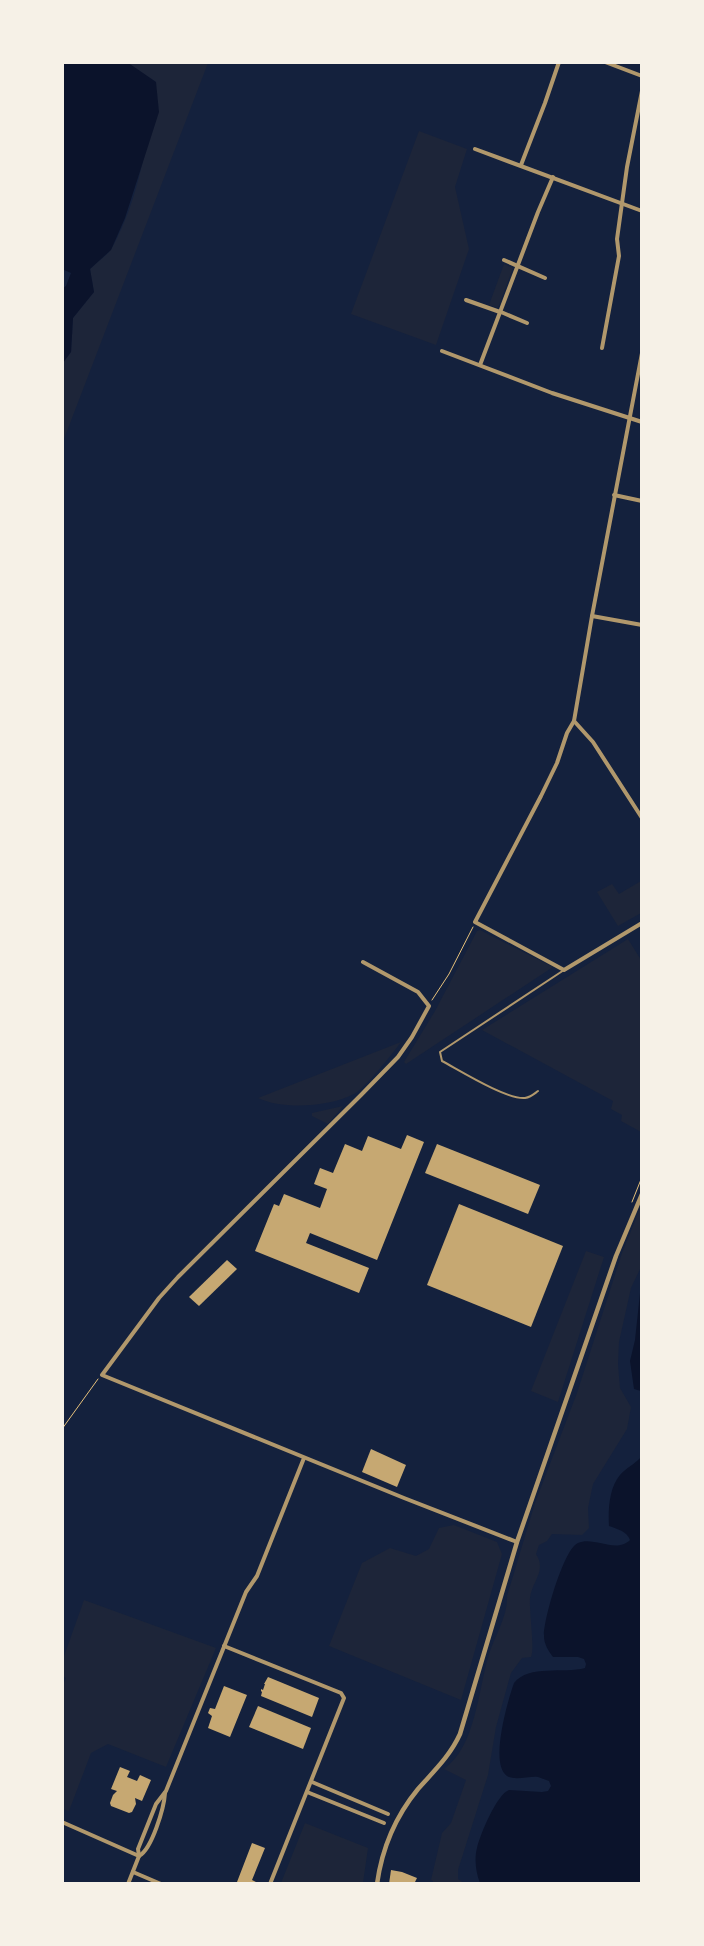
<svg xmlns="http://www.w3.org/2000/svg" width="704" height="1946" font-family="'Source Serif 4',serif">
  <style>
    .green { fill: #1d2539 }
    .water { fill: #0b132b }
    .building { fill: #c6a872 }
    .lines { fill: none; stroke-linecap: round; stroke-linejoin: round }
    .path { stroke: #e5c07b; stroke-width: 1 }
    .service { stroke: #b1986c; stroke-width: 2 }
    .minor { stroke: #b1986c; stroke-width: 4 }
    .tertiary { stroke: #b1986c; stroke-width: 4.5 }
  </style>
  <rect width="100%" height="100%" fill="#14213d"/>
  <g class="green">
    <path d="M127 63H208L64 439 63 440 62 363 71 352 73 318 94 292 90 269C97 262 107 256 112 248 140 197 148 138 156 82Z"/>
    <polygon points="419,131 467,149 455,187 469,249 436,345 351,314"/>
    <polygon points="504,264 513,268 498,308 489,305"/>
    <polygon points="641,881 641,913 618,926 597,892 612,884 619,894"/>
    <polygon points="480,930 553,967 406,1064 404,1062 435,1011 477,931"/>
    <polygon points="628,939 641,960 641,1132 621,1121 622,1115 611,1109 613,1101 482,1030"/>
    <path d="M401 1042C392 1054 366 1087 354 1094 329 1107 283 1110 258 1098Z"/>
    <polygon points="343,1106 328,1124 312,1116 312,1113"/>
    <path d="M641 1206V1267L631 1288 619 1342 618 1364 620 1388 631 1407 627 1429 593 1484 588 1508 589 1528 582 1535 552 1534 547 1541 539 1545 536 1554C547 1571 532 1581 530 1598 529 1612 535 1649 531 1657L522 1658 511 1673 496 1727 488 1775 458 1870V1879L464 1883H433V1881L431 1880 442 1833 451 1823 466 1780 444 1769C476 1746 478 1690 489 1654 495 1635 508 1616 507 1596L535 1503 577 1393 622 1253Z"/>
    <polygon points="586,1251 604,1257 558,1402 531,1391"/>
    <polygon points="454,1525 497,1542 502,1554 461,1700 329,1646 362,1563 390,1548 416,1556 429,1549 439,1528"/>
    <polygon points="84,1600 216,1648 166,1767 108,1744 91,1753 69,1811 62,1809 62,1687 66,1678 63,1676 63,1659"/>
    <polygon points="305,1823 368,1848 363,1883 281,1883"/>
  </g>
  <g class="water">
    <polygon points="63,62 127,62 156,82 159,112 125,218 111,250 90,269 94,292 73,318 71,352 63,363 63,288 66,286 71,273 62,269"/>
    <polygon points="641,1284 641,1391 634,1389 630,1361 635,1340"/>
    <path d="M641 1457V1883H480C476 1873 474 1859 477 1848 480 1835 497 1794 509 1790L542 1792 548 1791 551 1786 549 1781C545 1780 542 1778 538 1777 529 1776 515 1781 507 1776 489 1764 508 1700 514 1683 529 1664 564 1674 585 1668L586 1664 584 1659 578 1657H553C548 1650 544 1644 544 1636 543 1621 564 1548 578 1543 594 1536 616 1554 630 1540 627 1531 617 1529 609 1526 608 1510 609 1488 620 1475 626 1468 635 1464 641 1457Z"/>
  </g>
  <g class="building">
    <polygon points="407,1135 424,1142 377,1260 310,1233 306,1243 369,1268 359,1293 255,1251 274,1204 279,1206 284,1194 320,1208 327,1189 314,1184 320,1168 333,1173 345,1144 362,1151 368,1136 401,1149"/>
    <polygon points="437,1144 540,1185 528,1214 425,1173"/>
    <polygon points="459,1204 563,1246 531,1327 427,1285"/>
    <polygon points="227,1260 237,1269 199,1306 189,1297"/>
    <polygon points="371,1449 406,1465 397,1487 362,1472"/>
    <polygon points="268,1677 319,1698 312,1717 261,1696 262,1692 261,1691 261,1689 263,1690 265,1684 264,1684"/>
    <polygon points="224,1686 247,1695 230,1737 208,1728 212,1716 208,1713 210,1708 215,1709"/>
    <polygon points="258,1706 311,1728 303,1749 249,1727"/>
    <polygon points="120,1767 130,1771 127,1777 137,1781 140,1775 151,1780 142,1801 135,1798 136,1804 132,1812 129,1813 111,1806 110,1803 113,1795 117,1791 111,1789"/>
    <polygon points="252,1843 265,1848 252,1880 260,1884 230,1884 237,1882"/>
    <polygon points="391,1870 402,1872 417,1878 414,1884 389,1884"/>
  </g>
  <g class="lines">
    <g class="path">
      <polyline points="432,1000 449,974 473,927"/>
      <polyline points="632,1202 642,1177"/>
      <polyline points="62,1429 98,1379"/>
    </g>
    <path class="service" d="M538 1091C534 1094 531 1097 525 1098 507 1100 459 1070 442 1061L440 1052 564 970"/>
    <g class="minor">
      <polyline points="605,62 642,76"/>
      <polyline points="475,149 642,211"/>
      <polyline points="521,165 545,103 559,62"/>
      <polyline points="504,260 545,278"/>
      <polyline points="466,300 500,312"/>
      <polyline points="501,312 527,323"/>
      <polyline points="602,348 619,256 617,239 627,167 642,91"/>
      <polyline points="442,351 552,393 642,422"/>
      <polyline points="642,353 592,616 574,721 593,742 642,818"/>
      <polyline points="480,365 538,212 553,177"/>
      <polyline points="614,495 642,501"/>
      <polyline points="592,616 642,625"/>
      <polyline points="574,721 567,733 557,763 541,796 475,922 564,970 642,923"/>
      <polyline points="363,962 418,992 429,1006 412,1037 398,1057 361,1095 178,1277 159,1298 102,1375 404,1498 517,1542"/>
      <polyline points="224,1646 341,1693 344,1698 270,1884"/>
      <polyline points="312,1782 388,1814"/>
      <polyline points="307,1792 384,1823"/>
      <polyline points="62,1822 139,1856"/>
      <path d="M139 1856C152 1849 164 1808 165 1793"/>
      <polyline points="133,1872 161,1884"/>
      <polyline points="128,1884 139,1856 138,1849 156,1804 166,1791 246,1592 257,1576 304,1458"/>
    </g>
    <path class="tertiary" d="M377 1884C382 1848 395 1817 418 1789 434 1771 450 1756 460 1734L517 1542 616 1256 642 1194"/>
  </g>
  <rect width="704" height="1946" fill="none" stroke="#f6f1e7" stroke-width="128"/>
</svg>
